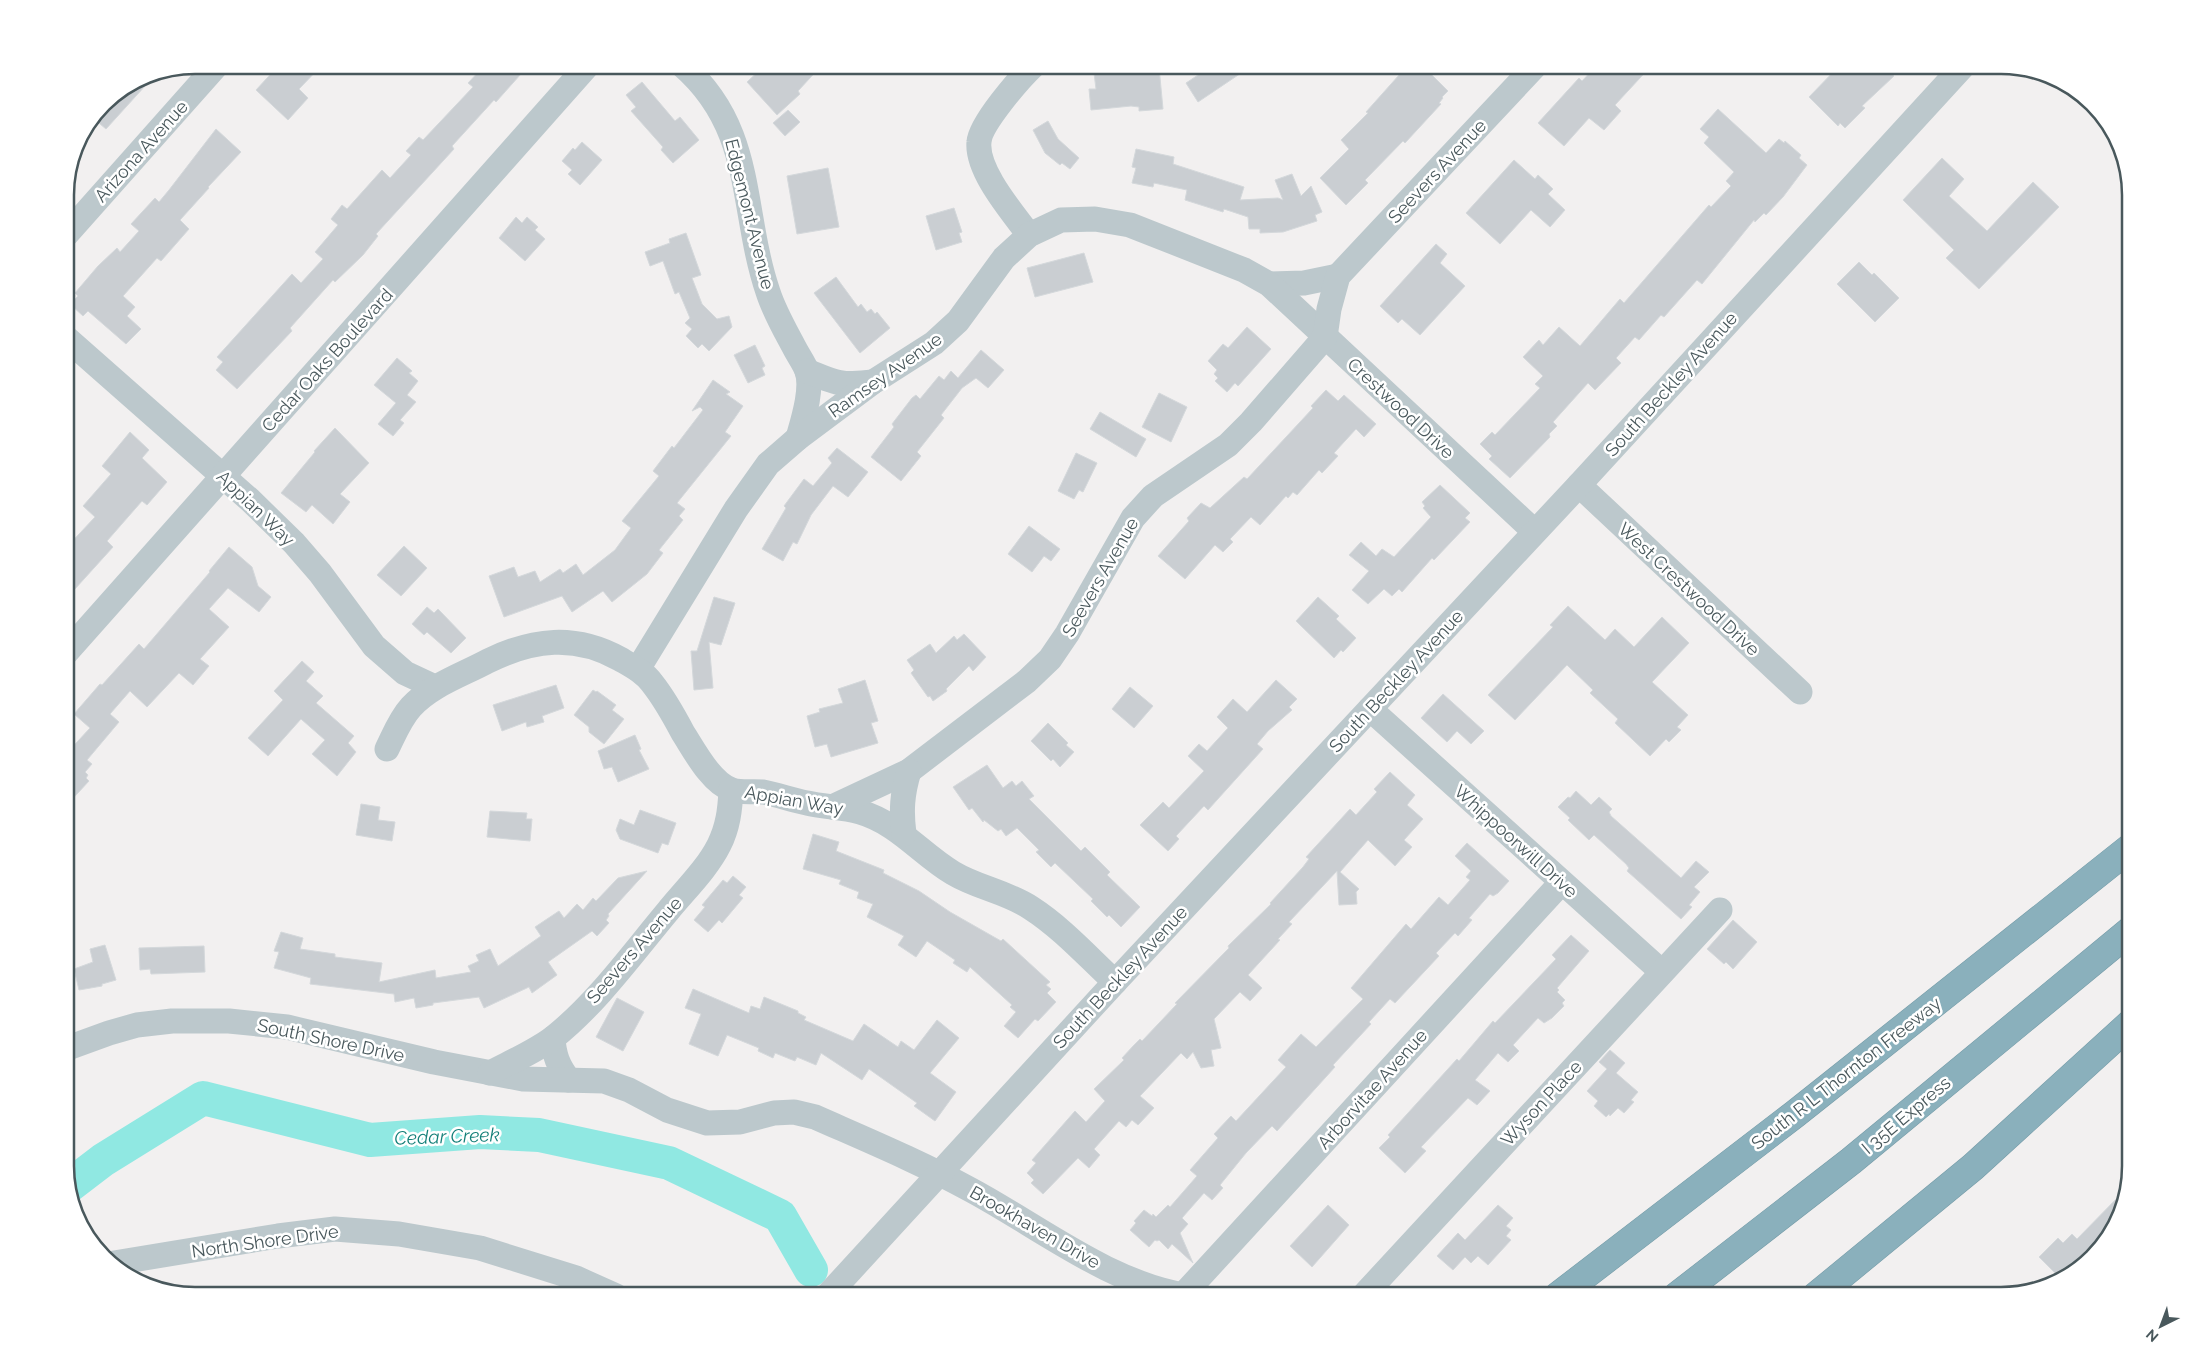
<svg xmlns="http://www.w3.org/2000/svg" width="2196" height="1361" font-family="Raleway,sans-serif">
  <style>
    .lines { fill: none; stroke-linecap: round; stroke-linejoin: round }
    .river { stroke: #90e8e2; stroke-width: 34 }
    .building { fill: #caced2; stroke: #d4d8db }
    .highway-casing { stroke: #759ba7; stroke-width: 29 }
    .minor { stroke: #bcc8cc; stroke-width: 25 }
    .highway { stroke: #8ab0bc; stroke-width: 28 }
    .labels { text-anchor: middle; dominant-baseline: central; stroke-width: 5; stroke-linejoin: round; paint-order: stroke }
    .street-label { font-size: 18px; fill: #49585c; stroke: #fff }
    .water-label { font-size: 19px; font-style: italic; fill: #137f78; stroke: #fff }
    .rim { fill: none; stroke: #49585c; stroke-width: 2.5 }
  </style>
  <rect width="100%" height="100%" fill="#f2f0f0"/>
  <g class="lines">
    <polyline class="river" points="69,1186 103,1160 203,1098 370,1140 480,1132 539,1135 669,1163 780,1216 811,1270"/>
  </g>
  <g class="building">
    <polygon points="279,65 322,65 299,89 308,98 288,120 256,90"/>
    <polygon points="494,65 529,65 496,102 494,100 452,146 454,149 376,234 378,236 363,255 335,282 333,280 290,328 292,331 237,389 216,370 223,362 217,357 292,274 301,283 323,259 315,252 338,225 331,219 342,205 347,209 382,170 390,178 411,155 406,151 419,137 423,140 473,87 468,83 484,66 489,70"/>
    <polygon points="765,65 822,65 798,91 800,94 777,115 747,82"/>
    <polygon points="1213,65 1253,65 1198,102 1186,83"/>
    <polygon points="1408,65 1426,65 1434,73 1432,75 1448,91 1442,97 1443,98 1439,103 1441,104 1405,143 1403,141 1365,180 1368,183 1346,205 1320,178 1349,149 1341,140 1368,113 1366,112"/>
    <polygon points="1597,65 1652,65 1615,105 1621,111 1604,130 1589,118 1564,146 1538,123 1579,78 1582,81"/>
    <polygon points="1840,65 1882,65 1894,76 1862,106 1865,108 1845,128 1840,123 1838,126 1809,97"/>
    <polygon points="1159,67 1163,109 1139,111 1139,107 1131,106 1091,110 1089,89 1096,89 1094,73"/>
    <polygon points="153,73 155,75 106,129 93,118 103,103 146,75"/>
    <polygon points="642,82 675,121 680,117 699,140 673,163 661,150 663,147 631,111 636,107 626,95"/>
    <polygon points="1718,109 1766,153 1779,139 1784,143 1785,141 1801,155 1799,158 1807,165 1783,197 1766,215 1764,213 1755,222 1754,220 1702,284 1697,280 1664,317 1661,315 1639,340 1635,337 1616,358 1621,363 1595,390 1588,383 1553,422 1557,426 1549,434 1550,437 1510,478 1489,459 1492,456 1480,444 1492,432 1495,435 1540,388 1535,384 1543,376 1523,357 1539,340 1543,345 1559,327 1580,346 1620,299 1624,303 1709,205 1711,207 1731,186 1726,181 1734,172 1704,143 1709,137 1700,129"/>
    <polygon points="788,110 800,122 785,136 773,123"/>
    <polygon points="1048,121 1058,139 1079,158 1070,169 1062,163 1060,165 1045,153 1033,130"/>
    <polygon points="216,129 241,152 208,187 209,188 180,220 189,229 161,261 157,258 123,296 135,307 127,316 141,329 126,344 88,311 83,316 70,304 78,296 75,293 98,266 117,248 120,252 139,231 131,224 155,198 159,202 169,190"/>
    <polygon points="582,142 602,160 580,185 568,174 572,170 562,161 573,148 575,150"/>
    <polygon points="1136,149 1174,157 1173,164 1244,187 1240,200 1278,198 1283,200 1275,180 1292,174 1301,196 1311,186 1322,212 1315,215 1317,221 1283,232 1260,233 1260,229 1249,229 1248,217 1224,209 1223,212 1185,200 1187,190 1154,183 1153,187 1132,183 1136,168 1132,167"/>
    <polygon points="1942,158 1964,179 1949,196 1987,231 2033,182 2059,207 1979,289 1946,258 1954,250 1903,200"/>
    <polygon points="1514,160 1535,179 1538,175 1553,189 1548,194 1565,210 1550,227 1531,210 1500,244 1466,213"/>
    <polygon points="828,168 839,227 797,234 787,176"/>
    <polygon points="954,208 962,232 959,233 962,242 936,250 926,216"/>
    <polygon points="516,217 522,223 527,217 538,227 535,230 545,239 525,261 499,238"/>
    <polygon points="686,233 701,275 692,278 702,304 717,319 729,316 732,327 709,351 702,344 698,348 686,336 692,329 685,323 690,318 679,292 675,294 663,261 650,266 645,252 670,243 669,239"/>
    <polygon points="1436,244 1447,254 1440,263 1465,286 1420,335 1402,319 1398,323 1380,306"/>
    <polygon points="1084,253 1093,282 1035,297 1027,268"/>
    <polygon points="1859,262 1872,275 1874,273 1899,298 1875,322 1837,284"/>
    <polygon points="836,277 858,307 861,304 867,312 871,309 875,314 877,312 890,328 860,353 814,293"/>
    <polygon points="1247,327 1271,349 1238,386 1235,383 1227,392 1215,381 1218,378 1214,374 1217,370 1208,361 1223,344 1228,348"/>
    <polygon points="755,345 765,366 762,368 765,375 748,383 734,355"/>
    <polygon points="981,350 1004,370 988,388 976,378 962,388 941,415 944,418 917,452 921,456 901,481 871,457 894,427 892,424 912,398 916,395 920,399 939,376 944,380 951,371 958,378"/>
    <polygon points="397,358 412,371 409,373 418,381 407,395 416,402 400,420 404,423 393,436 378,424 396,403 374,385"/>
    <polygon points="713,380 730,392 726,394 743,406 725,432 731,436 677,503 685,509 679,516 683,520 659,550 663,553 647,574 612,602 603,591 572,612 562,596 504,617 489,576 514,567 518,577 535,571 540,582 560,569 563,573 576,564 583,575 615,550 631,528 622,521 659,476 653,471 672,446 674,448 703,410 700,407 692,411"/>
    <polygon points="1326,390 1338,401 1344,395 1376,424 1364,437 1356,429 1334,453 1338,456 1322,473 1319,470 1297,495 1293,492 1288,498 1286,496 1260,525 1251,517 1230,539 1233,542 1223,552 1215,545 1185,579 1158,556 1189,521 1187,518 1201,503 1210,508 1244,477 1247,479 1313,408 1311,406"/>
    <polygon points="1159,393 1187,407 1171,442 1142,427"/>
    <polygon points="1100,412 1146,439 1136,457 1090,429"/>
    <polygon points="335,428 369,463 340,494 350,502 333,524 312,505 306,512 281,493 315,452 314,451"/>
    <polygon points="130,432 149,450 142,458 167,482 147,505 142,501 107,541 113,547 65,600 65,549 95,517 83,506 111,474 102,466"/>
    <polygon points="837,448 868,472 848,497 833,486 811,515 797,544 793,542 783,561 762,549 786,508 784,506 804,479 813,486 832,463 828,458"/>
    <polygon points="1076,453 1097,463 1083,492 1079,490 1074,499 1058,491"/>
    <polygon points="1440,485 1470,513 1465,518 1470,522 1434,560 1432,558 1402,592 1399,589 1392,596 1384,589 1368,604 1352,590 1369,571 1349,555 1361,542 1376,556 1382,549 1394,557 1431,517 1423,508 1425,506 1422,502"/>
    <polygon points="1029,526 1060,549 1051,561 1044,556 1032,572 1008,554"/>
    <polygon points="404,546 427,568 401,596 377,575"/>
    <polygon points="229,547 252,567 258,586 271,597 259,612 228,588 209,609 229,627 200,659 209,666 193,685 179,673 147,707 130,691 110,714 119,722 87,760 92,764 85,772 88,775 86,778 89,781 65,807 65,755 90,728 74,714 100,684 102,685 139,644 144,649 210,572 209,571"/>
    <polygon points="714,597 735,603 721,645 709,642 713,688 694,690 691,651 697,651"/>
    <polygon points="1318,597 1339,616 1336,619 1356,638 1343,652 1341,650 1334,658 1296,621"/>
    <polygon points="1568,606 1605,640 1615,629 1634,647 1662,617 1689,643 1652,682 1688,715 1677,727 1681,730 1669,742 1666,739 1650,756 1615,723 1618,719 1590,693 1593,690 1567,665 1515,720 1488,695 1553,627 1550,625"/>
    <polygon points="427,607 434,613 438,609 466,638 451,653 427,632 424,635 412,624"/>
    <polygon points="964,634 986,657 973,671 969,666 946,689 947,691 933,701 930,696 928,697 911,673 914,670 907,660 930,644 936,653 954,636 957,640"/>
    <polygon points="302,661 314,672 306,681 323,696 316,703 354,736 348,743 356,752 337,776 312,754 325,740 301,719 268,756 248,738 283,700 274,691"/>
    <polygon points="865,680 878,721 871,723 878,743 831,757 827,744 815,747 807,716 820,712 819,709 843,703 838,689"/>
    <polygon points="1276,680 1297,699 1289,707 1292,710 1268,731 1257,744 1263,749 1208,810 1204,806 1176,836 1179,839 1168,851 1140,825 1163,802 1169,808 1204,771 1188,756 1199,744 1207,751 1228,728 1217,717 1233,699 1247,712"/>
    <polygon points="556,685 564,708 542,716 544,722 527,727 526,722 502,731 493,705"/>
    <polygon points="1130,687 1153,706 1134,728 1112,709"/>
    <polygon points="593,690 596,692 597,691 616,705 612,710 624,719 604,744 589,732 589,727 574,715"/>
    <polygon points="1443,694 1484,731 1471,744 1457,731 1447,742 1421,718"/>
    <polygon points="1048,723 1068,743 1066,745 1074,752 1060,767 1053,759 1051,761 1031,741"/>
    <polygon points="635,735 641,749 639,750 649,769 618,782 612,767 604,769 598,751"/>
    <polygon points="987,765 1003,788 1012,781 1016,786 1022,781 1034,796 1029,799 1081,851 1085,847 1110,872 1107,875 1140,907 1121,927 1109,915 1107,917 1091,901 1093,899 1055,863 1051,867 1036,852 1039,850 1017,828 1006,836 1001,829 998,831 984,820 983,822 972,808 969,810 953,787"/>
    <polygon points="1390,772 1415,795 1407,805 1423,819 1404,840 1412,847 1395,866 1368,840 1340,872 1359,889 1356,892 1357,904 1339,905 1337,871 1289,922 1292,924 1278,939 1280,940 1248,975 1262,988 1250,1001 1240,992 1214,1019 1221,1048 1211,1050 1214,1066 1201,1068 1193,1052 1187,1059 1181,1053 1140,1096 1154,1108 1138,1125 1132,1120 1126,1127 1119,1121 1094,1149 1100,1155 1089,1168 1078,1158 1043,1194 1031,1183 1034,1180 1027,1173 1036,1163 1032,1160 1075,1111 1086,1122 1105,1101 1094,1089 1124,1060 1122,1058 1134,1045 1140,1039 1142,1041 1177,1004 1175,1003 1229,948 1228,946 1271,904 1270,903 1303,867 1309,859 1306,857 1350,809 1356,815 1377,792 1374,789"/>
    <polygon points="1576,791 1591,805 1599,797 1612,809 1609,812 1611,816 1681,878 1696,861 1709,872 1694,887 1700,892 1689,905 1692,907 1681,919 1627,871 1629,868 1626,864 1594,835 1589,840 1568,820 1570,818 1558,807 1568,797 1570,798"/>
    <polygon points="361,804 380,807 378,820 395,822 392,841 356,835"/>
    <polygon points="640,810 676,823 668,845 662,843 658,853 620,839 616,830 620,819 634,825"/>
    <polygon points="490,811 527,813 526,819 532,819 530,841 487,837"/>
    <polygon points="813,834 839,842 836,851 884,870 883,873 919,891 950,912 1001,941 1003,939 1050,982 1046,985 1051,989 1047,993 1056,1002 1038,1021 1035,1019 1018,1038 1004,1026 1016,1012 1010,1007 1012,1005 970,967 967,972 953,963 955,960 927,941 916,957 898,945 904,936 867,917 873,904 857,898 859,892 839,884 841,880 803,869"/>
    <polygon points="1467,843 1509,881 1498,893 1493,896 1490,894 1469,918 1472,920 1458,936 1455,933 1436,953 1439,956 1395,1003 1390,999 1369,1022 1371,1024 1333,1065 1335,1067 1277,1131 1272,1126 1246,1153 1220,1185 1223,1188 1212,1200 1204,1193 1182,1218 1188,1224 1180,1233 1193,1263 1172,1244 1168,1249 1159,1240 1157,1241 1155,1240 1149,1247 1130,1230 1136,1223 1134,1221 1144,1210 1152,1216 1153,1214 1156,1217 1168,1205 1170,1207 1197,1176 1190,1170 1218,1138 1214,1134 1231,1116 1236,1121 1286,1067 1278,1060 1301,1034 1316,1047 1363,999 1351,988 1406,924 1411,929 1439,897 1448,905 1470,880 1466,877 1471,871 1455,856"/>
    <polygon points="647,871 608,914 609,916 606,920 609,923 597,936 592,931 548,962 557,975 532,993 529,987 484,1008 479,997 433,1003 433,1005 416,1008 414,998 395,1002 394,994 310,984 311,978 274,968 279,952 274,951 281,932 303,938 300,949 335,954 335,957 382,963 379,982 435,970 436,978 471,972 468,966 479,961 476,955 490,949 498,966 541,936 535,927 559,911 564,918 577,904 583,910 593,898 596,901 618,878"/>
    <polygon points="733,876 746,887 739,895 743,898 722,923 719,920 708,932 694,920 705,907 702,905 723,880 727,883"/>
    <polygon points="1733,920 1757,942 1733,969 1726,962 1724,964 1707,949"/>
    <polygon points="1571,935 1589,951 1557,988 1559,990 1557,992 1565,1000 1562,1003 1564,1006 1552,1018 1544,1023 1538,1018 1513,1045 1519,1051 1508,1062 1498,1053 1475,1080 1490,1091 1477,1105 1468,1098 1421,1147 1426,1151 1405,1173 1379,1148 1390,1137 1388,1135 1457,1059 1459,1061 1493,1021 1495,1023 1556,959 1552,955"/>
    <polygon points="105,945 116,980 102,984 102,986 79,990 74,969 93,962 90,949"/>
    <polygon points="204,946 205,972 151,974 150,969 140,970 139,948"/>
    <polygon points="693,989 749,1013 751,1006 760,1009 764,997 798,1011 798,1013 806,1017 804,1020 853,1041 864,1024 898,1047 901,1041 914,1050 937,1020 959,1038 930,1073 956,1092 935,1121 914,1106 917,1103 869,1069 862,1080 821,1053 816,1065 797,1057 795,1061 775,1053 773,1058 758,1051 759,1048 727,1035 718,1056 689,1044 701,1014 685,1008"/>
    <polygon points="617,998 644,1012 623,1051 596,1037"/>
    <polygon points="1610,1050 1625,1063 1616,1073 1638,1092 1631,1100 1634,1102 1624,1113 1618,1108 1610,1116 1609,1114 1606,1117 1594,1106 1598,1101 1587,1091 1607,1069 1599,1062"/>
    <polygon points="2124,1191 2113,1231 2066,1279 2062,1280 2039,1257 2058,1238 2063,1243 2072,1234 2077,1239"/>
    <polygon points="1328,1205 1349,1225 1312,1267 1290,1246"/>
    <polygon points="1498,1205 1513,1218 1506,1226 1511,1230 1506,1236 1511,1240 1488,1265 1478,1256 1471,1263 1465,1257 1453,1270 1437,1256 1458,1233 1465,1240"/>
  </g>
  <g class="lines">
    <defs>
      <g id="highway">
        <polyline points="1558,1296 1795,1114 2131,847"/>
        <polyline points="1677,1296 1851,1161 2131,930"/>
        <polyline points="1816,1296 1973,1167 2131,1023"/>
      </g>
    </defs>
    <use href="#highway" class="highway-casing"/>
    <g class="minor">
      <path d="M682 65C756 129 740 210 768 292 774 311 785 330 794 347 798 355 804 363 807 371 813 389 803 420 798 438"/>
      <path d="M1029 235C1013 213 976 171 979 142 980 124 1020 78 1034 65"/>
      <polyline points="65,236 217,65"/>
      <polyline points="1269,284 1304,283 1338,276"/>
      <polyline points="65,337 250,500 294,543 320,573 374,646 405,673 435,687"/>
      <path d="M807 371C835 383 843 386 873 382"/>
      <polyline points="1579,485 1800,692"/>
      <polyline points="65,654 588,65"/>
      <polyline points="638,669 736,509 768,464 798,438 873,382 934,343 958,321 1004,258 1029,235 1061,220 1095,219 1130,225 1244,270 1269,284 1534,531"/>
      <polyline points="1370,709 1662,972"/>
      <path d="M387 749C394 735 400 719 411 707 431 685 462 675 488 661 533 639 575 634 620 659 632 666 644 672 652 683 664 698 674 716 683 733 694 750 711 783 732 790 741 793 753 791 763 792 778 795 792 800 807 803 824 807 843 807 860 812 898 823 921 854 953 873 978 888 1007 892 1031 908 1062 928 1088 957 1115 982"/>
      <polyline points="832,807 909,771 1027,681 1050,659 1067,634 1133,518 1153,496 1228,445 1251,422 1325,337 1329,309 1338,276 1536,65"/>
      <path d="M904 834C901 811 902 794 909 771"/>
      <path d="M553 1038C554 1055 558 1066 569 1080"/>
      <path d="M65 1049 109 1033 137 1025 172 1021H229L287 1027 434 1062 523 1079 604 1081 629 1090 667 1110 707 1123 740 1122 774 1113 794 1112 815 1117C867 1140 920 1162 971 1190 1040 1227 1110 1284 1189 1296"/>
      <path d="M490 1073C511 1062 534 1052 553 1038 597 1003 632 954 668 911 685 890 707 869 719 845 728 827 730 810 731 790"/>
      <polyline points="114,1263 278,1236 335,1229 399,1234 480,1248 576,1278 616,1296"/>
      <polyline points="1183,1295 1561,883"/>
      <polyline points="827,1296 1115,982 1579,485 1964,65"/>
      <polyline points="1363,1296 1720,910"/>
    </g>
    <use href="#highway" class="highway"/>
  </g>
  <g class="labels">
    <g class="street-label">
      <text transform="translate(141 151) rotate(-48)">Arizona Avenue</text>
      <text transform="translate(1437 171) rotate(-47)">Seevers Avenue</text>
      <text transform="translate(750 214) rotate(76)">Edgemont Avenue</text>
      <text transform="translate(327 360) rotate(-48)">Cedar Oaks Boulevard</text>
      <text transform="translate(885 375) rotate(-35)">Ramsey Avenue</text>
      <text transform="translate(1671 384) rotate(-48)">South Beckley Avenue</text>
      <text transform="translate(1401 408) rotate(43)">Crestwood Drive</text>
      <text transform="translate(256 508) rotate(44)">Appian Way</text>
      <text transform="translate(1100 577) rotate(-60)">Seevers Avenue</text>
      <text transform="translate(1689 589) rotate(43)">West Crestwood Drive</text>
      <text transform="translate(1396 681) rotate(-47)">South Beckley Avenue</text>
      <text transform="translate(794 800) rotate(10)">Appian Way</text>
      <text transform="translate(1516 841) rotate(42)">Whippoorwill Drive</text>
      <text transform="translate(634 950) rotate(-49)">Seevers Avenue</text>
      <text transform="translate(1120 977) rotate(-47)">South Beckley Avenue</text>
      <text transform="translate(331 1040) rotate(12)">South Shore Drive</text>
      <text transform="translate(1846 1073) rotate(-38)">South R L Thornton Freeway</text>
      <text transform="translate(1372 1089) rotate(-48)">Arborvitae Avenue</text>
      <text transform="translate(1541 1103) rotate(-47)">Wyson Place</text>
      <text transform="translate(1906 1115) rotate(-40)">I 35E Express</text>
      <text transform="translate(1035 1227) rotate(30)">Brookhaven Drive</text>
      <text transform="translate(265 1241) rotate(-8)">North Shore Drive</text>
    </g>
    <g class="water-label">
      <text transform="translate(447 1136) rotate(-2)">Cedar Creek</text>
    </g>
  </g>
  <path d="M0 0H2196V1361H0ZM195 74H2001A121 121 0 0 1 2122 195V1166A121 121 0 0 1 2001 1287H195A121 121 0 0 1 74 1166V195A121 121 0 0 1 195 74Z" fill="#fff" fill-rule="evenodd"/>
  <path class="rim" d="M195 74H2001A121 121 0 0 1 2122 195V1166A121 121 0 0 1 2001 1287H195A121 121 0 0 1 74 1166V195A121 121 0 0 1 195 74Z"/>
  <g transform="translate(2161 1326) rotate(222)" stroke="#ffffff" stroke-width="4" paint-order="stroke">
  <path d="M0-4L9 19L0 12L-9 19Z" fill="#49585c"/>
  <text y="-8" font-size="14" font-weight="bold" text-anchor="middle" fill="#49585c">N</text>
  </g>
</svg>
